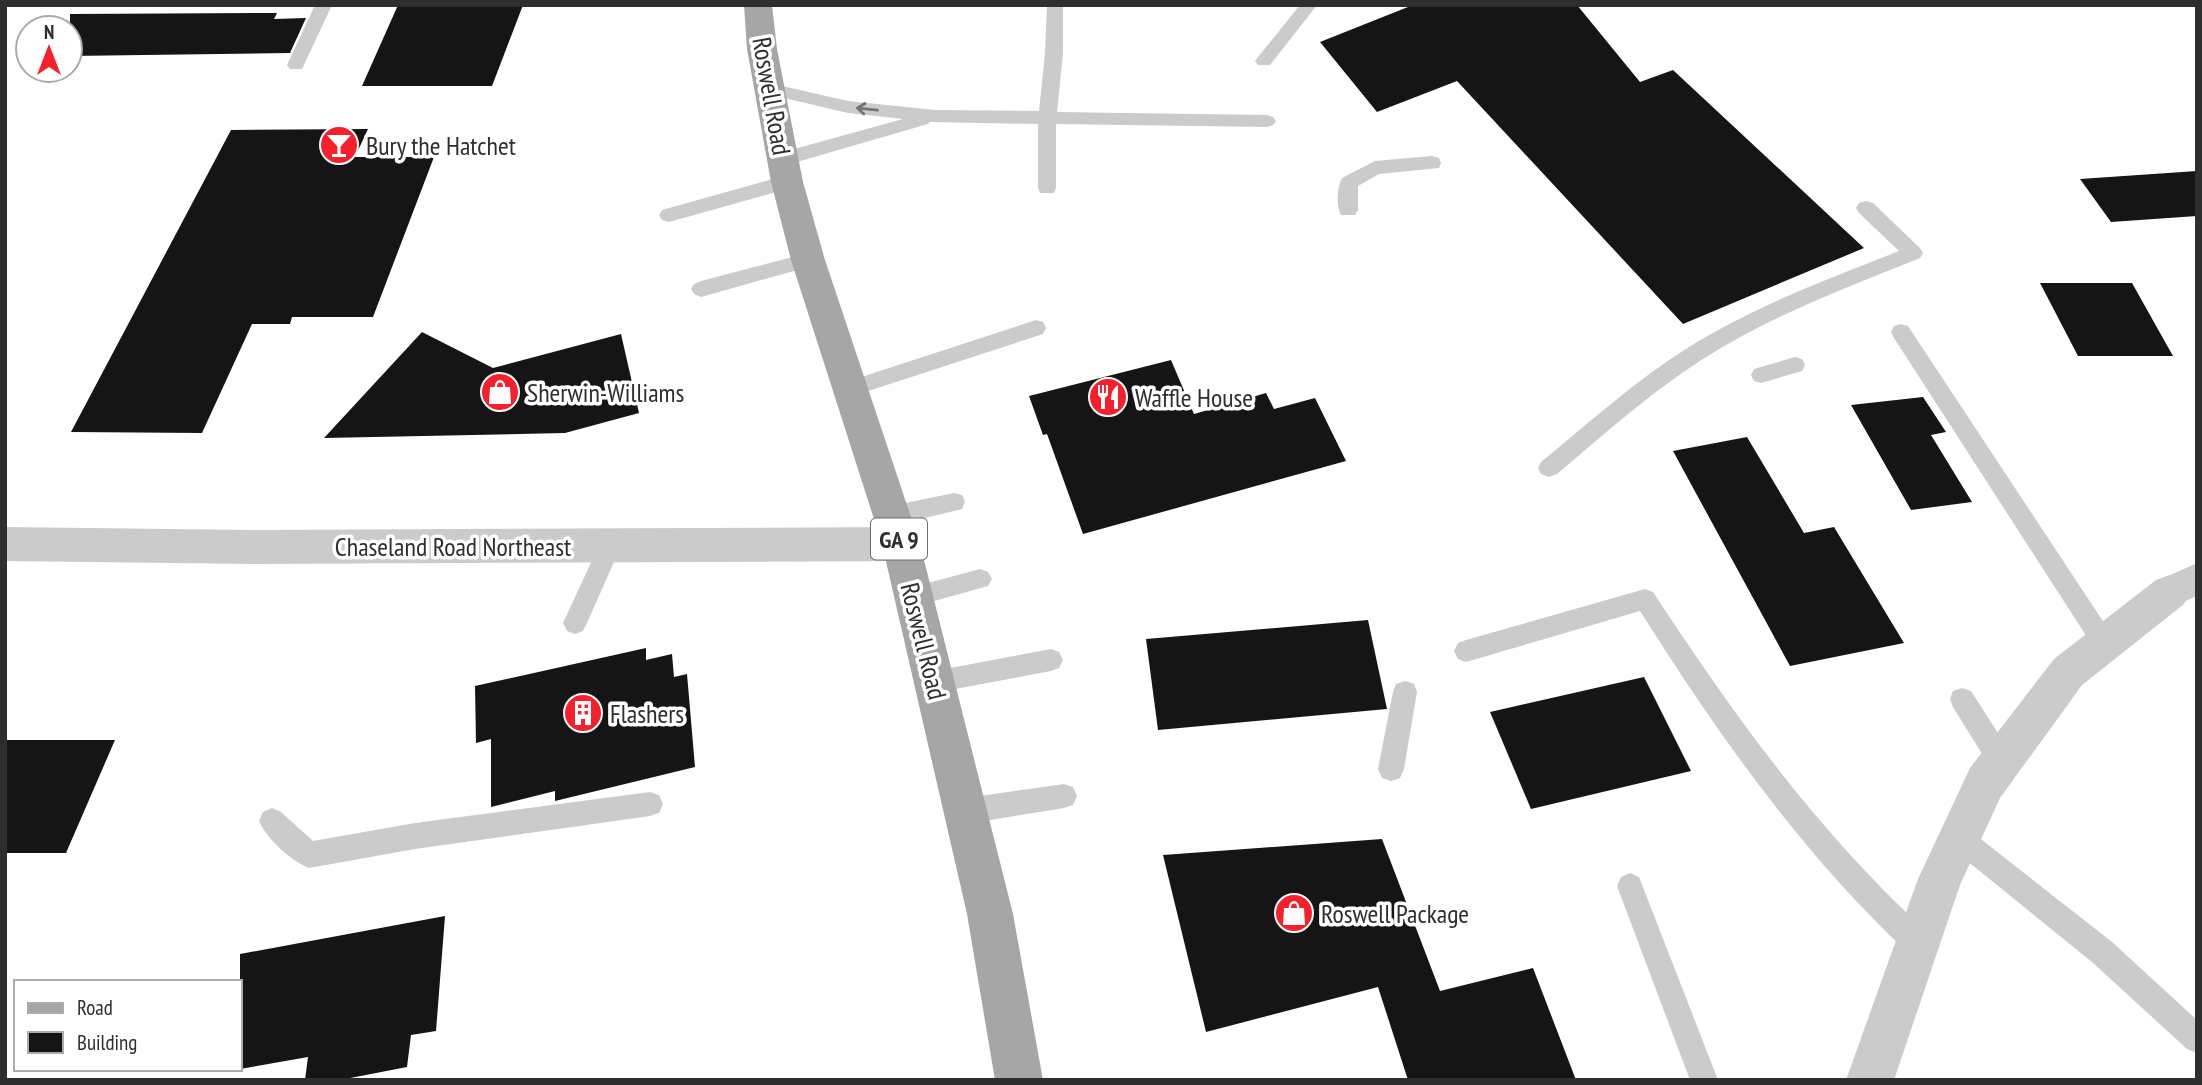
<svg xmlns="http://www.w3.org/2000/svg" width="2202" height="1085" font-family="'PT Sans Narrow',sans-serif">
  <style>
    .building { fill: #151515 }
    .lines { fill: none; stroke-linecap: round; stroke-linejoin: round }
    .service { fill: #cbcbcb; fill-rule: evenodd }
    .pedestrian { fill: #cbcbcb; fill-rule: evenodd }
    .minor { fill: #cbcbcb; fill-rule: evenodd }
    .primary { fill: #a6a6a6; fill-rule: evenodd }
    .oneway { stroke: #757575 }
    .labels { text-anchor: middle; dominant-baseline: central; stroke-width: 7; stroke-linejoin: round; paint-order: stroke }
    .shield { fill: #fff; stroke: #6d6d6d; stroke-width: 2 }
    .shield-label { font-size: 24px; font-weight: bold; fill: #2e2e2e }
    .street-label { font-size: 26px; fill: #2e2e2e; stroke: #fff }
    .poi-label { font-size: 26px; fill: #2e2e2e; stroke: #fff; text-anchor: start }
  </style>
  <rect width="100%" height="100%" fill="#fff"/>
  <g class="building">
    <polygon points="398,5 523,5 492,86 362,86"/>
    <polygon points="1413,5 1577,5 1640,82 1673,70 1864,248 1683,324 1457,81 1377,112 1320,42"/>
    <polygon points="277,13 274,19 306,18 290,53 70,56 70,14"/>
    <polygon points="368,129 355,157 434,157 373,317 292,317 290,324 252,324 202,433 71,432 231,130"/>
    <polygon points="2197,171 2197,216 2111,222 2080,179"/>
    <polygon points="2040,283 2132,283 2173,356 2078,356"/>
    <polygon points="422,332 493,368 621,334 639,413 565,433 324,438"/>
    <polygon points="1171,360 1194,414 1266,393 1274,409 1315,398 1346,461 1083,534 1047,434 1043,435 1029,396"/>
    <polygon points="1923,397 1946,432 1931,435 1972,502 1911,510 1851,405"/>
    <polygon points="1747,437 1804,533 1834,527 1904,643 1790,666 1673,451"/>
    <polygon points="1368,620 1387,709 1158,730 1146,639"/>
    <polygon points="646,648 646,660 672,654 674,677 687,674 695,767 555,801 555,791 491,807 491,739 476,743 475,686"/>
    <polygon points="1644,677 1691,771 1531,809 1490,712"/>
    <polygon points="5,740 115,740 66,853 5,853"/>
    <polygon points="1382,839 1440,991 1533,968 1576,1080 1408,1080 1378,987 1206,1032 1163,855"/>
    <polygon points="445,916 436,1031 411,1035 407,1067 340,1080 305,1080 308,1057 240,1069 240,954"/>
  </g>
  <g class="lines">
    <g class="service">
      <polygon points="315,5 332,5 302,69 290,69 287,65"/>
      <polygon points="1047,5 1063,5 1063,53 1057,112 1267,115 1273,117 1276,121 1273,125 1267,127 1056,124 1056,188 1054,193 1040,193 1038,188 1038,124 930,122 928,124 783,166 776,164 774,159 776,154 903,119 848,113 763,93 760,89 769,83 848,101 935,110 1039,111 1045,53"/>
      <polygon points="1300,5 1317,5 1270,65 1258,65 1255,61 1258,57"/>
      <path d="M1432 156 1439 158 1441 163 1439 168 1379 174 1358 186V210L1355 215H1341C1336 206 1337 187 1342 178L1375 161Z"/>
      <polygon points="787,175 794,177 796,182 794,187 669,222 662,220 659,215 662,210"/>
      <path d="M1866 201 1873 203 1920 248 1923 253 1920 258C1846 288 1770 316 1703 359 1650 393 1604 434 1557 474L1549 477 1541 474 1538 468 1541 462C1590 422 1636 380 1689 347 1755 306 1828 279 1899 251L1859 213 1856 208 1859 203Z"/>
      <polygon points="808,253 815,255 818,260 815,265 701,297 694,294 691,289 694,284 701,281"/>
      <polygon points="1036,320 1043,322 1046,328 1043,334 850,397 843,395 839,389 843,383"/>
      <polygon points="1901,324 1908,326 2112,635 2116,643 2112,651 2104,654 2096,651 1894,338 1891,332 1894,326"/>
      <polygon points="1795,357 1802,359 1805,365 1802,371 1761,383 1754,381 1751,375 1754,369"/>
      <polygon points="954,493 962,495 965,502 962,509 954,511 891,526 883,523 880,516 883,509 891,506"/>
      <polygon points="610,536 618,539 621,546 587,623 583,631 575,634 567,631 563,623 602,539"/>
      <polygon points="980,569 988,572 992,579 988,586 913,607 905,604 901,597 905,590 913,587"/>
      <path d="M1645 589 1653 592C1736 718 1816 830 1928 933L1932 943 1928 953 1918 957 1908 953C1799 850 1720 737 1640 611L1466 662 1458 659 1454 651 1458 643 1466 640Z"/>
      <polygon points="1051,649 1059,652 1063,660 1059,668 1051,671 934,693 925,690 922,682 925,674 934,671"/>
      <polygon points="1405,681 1414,684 1417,692 1404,769 1400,778 1391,781 1382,778 1378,769 1393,692 1396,684"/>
      <polygon points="1962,688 1971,691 2010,752 2014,761 2010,770 2001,773 1992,770 1953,707 1950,699 1953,691"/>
      <polygon points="1064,784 1073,787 1077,796 1073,805 1064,808 966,824 957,820 953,811 957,802 966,798"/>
      <path d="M650 792 659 795 663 804 659 813 650 816 415 849 309 868C291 861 267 839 259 821L263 812 272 808 281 812 313 841 415 823Z"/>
      <polygon points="1959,825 1968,829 2112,942 2197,1020 2197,1053 2187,1049 2092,962 1950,847 1946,838 1950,829"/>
      <polygon points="1630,873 1639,877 1718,1080 1690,1080 1617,886 1621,877"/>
    </g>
    <polygon class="pedestrian" points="2197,563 2197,596 2170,608 2157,603 2152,592 2157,581"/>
    <g class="minor">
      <polygon points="5,527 254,530 901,527 915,532 920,544 915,556 901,561 254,564 5,561"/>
      <polygon points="2170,575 2184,580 2190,592 2184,604 2082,685 2000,798 1960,885 1894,1080 1846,1080 1918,879 1970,768 2054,659 2156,580"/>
    </g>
    <polygon class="primary" points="744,5 772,5 777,49 803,182 825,260 920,544 1013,914 1043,1080 995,1080 967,914 882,544 791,260 771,182 747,49"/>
  </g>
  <defs><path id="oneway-shaft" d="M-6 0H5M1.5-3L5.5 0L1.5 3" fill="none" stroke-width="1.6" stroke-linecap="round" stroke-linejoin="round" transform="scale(1.75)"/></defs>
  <use class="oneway" href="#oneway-shaft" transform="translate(867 109) rotate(-174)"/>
  <defs>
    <symbol id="bar-disc" viewBox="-11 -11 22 22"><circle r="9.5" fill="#f61f2c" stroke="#fff"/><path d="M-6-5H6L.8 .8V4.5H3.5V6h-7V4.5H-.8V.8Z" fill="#fff"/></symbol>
    <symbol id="shop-disc" viewBox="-11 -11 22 22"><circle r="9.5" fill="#f61f2c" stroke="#fff"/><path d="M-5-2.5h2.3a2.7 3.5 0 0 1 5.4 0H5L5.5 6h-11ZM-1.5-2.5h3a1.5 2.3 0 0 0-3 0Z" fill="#fff"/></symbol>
    <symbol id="restaurant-disc" viewBox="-11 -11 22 22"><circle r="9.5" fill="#f61f2c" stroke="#fff"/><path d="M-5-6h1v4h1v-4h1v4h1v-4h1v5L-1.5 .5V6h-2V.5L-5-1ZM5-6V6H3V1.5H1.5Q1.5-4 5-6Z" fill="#fff"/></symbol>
    <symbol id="building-disc" viewBox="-11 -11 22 22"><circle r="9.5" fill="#f61f2c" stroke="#fff"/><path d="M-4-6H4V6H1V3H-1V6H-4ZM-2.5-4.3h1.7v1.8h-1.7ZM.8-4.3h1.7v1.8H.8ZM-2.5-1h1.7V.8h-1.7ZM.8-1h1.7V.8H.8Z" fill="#fff"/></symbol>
  </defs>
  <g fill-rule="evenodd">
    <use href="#bar-disc" x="317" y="123" width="44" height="44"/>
    <use href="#shop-disc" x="478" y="370" width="44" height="44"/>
    <use href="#restaurant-disc" x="1086" y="375" width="44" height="44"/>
    <use href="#building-disc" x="561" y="691" width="44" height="44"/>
    <use href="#shop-disc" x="1272" y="891" width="44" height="44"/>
  </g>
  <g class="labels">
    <rect class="shield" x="871" y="518.5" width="56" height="41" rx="5"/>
    <g class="shield-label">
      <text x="899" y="539">GA 9</text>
    </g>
    <g class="street-label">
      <text transform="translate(772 96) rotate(80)">Roswell Road</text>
      <text x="453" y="546">Chaseland Road Northeast</text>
      <text transform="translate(924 641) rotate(76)">Roswell Road</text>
    </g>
    <g class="poi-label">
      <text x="366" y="145">Bury the Hatchet</text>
      <text x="527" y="392">Sherwin-Williams</text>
      <text x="1135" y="397">Waffle House</text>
      <text x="610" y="713">Flashers</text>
      <text x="1321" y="913">Roswell Package</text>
    </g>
  </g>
  <rect width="2202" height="1085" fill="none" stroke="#2e2e2e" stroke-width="14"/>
  <rect x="14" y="980" width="228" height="91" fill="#ffffff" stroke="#ababab" stroke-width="2"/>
  <rect x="28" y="1003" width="35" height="10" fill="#a6a6a6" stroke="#ababab" stroke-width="2"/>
  <text x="77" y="1015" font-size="21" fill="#2e2e2e">Road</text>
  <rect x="28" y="1032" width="35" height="21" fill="#151515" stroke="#ababab" stroke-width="2"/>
  <text x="77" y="1050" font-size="21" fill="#2e2e2e">Building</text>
  <g transform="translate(49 49)"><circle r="33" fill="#ffffff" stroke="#ababab" stroke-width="2"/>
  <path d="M0-5L12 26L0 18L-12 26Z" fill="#f61f2c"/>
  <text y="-10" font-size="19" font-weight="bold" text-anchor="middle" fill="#2e2e2e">N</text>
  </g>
</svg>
